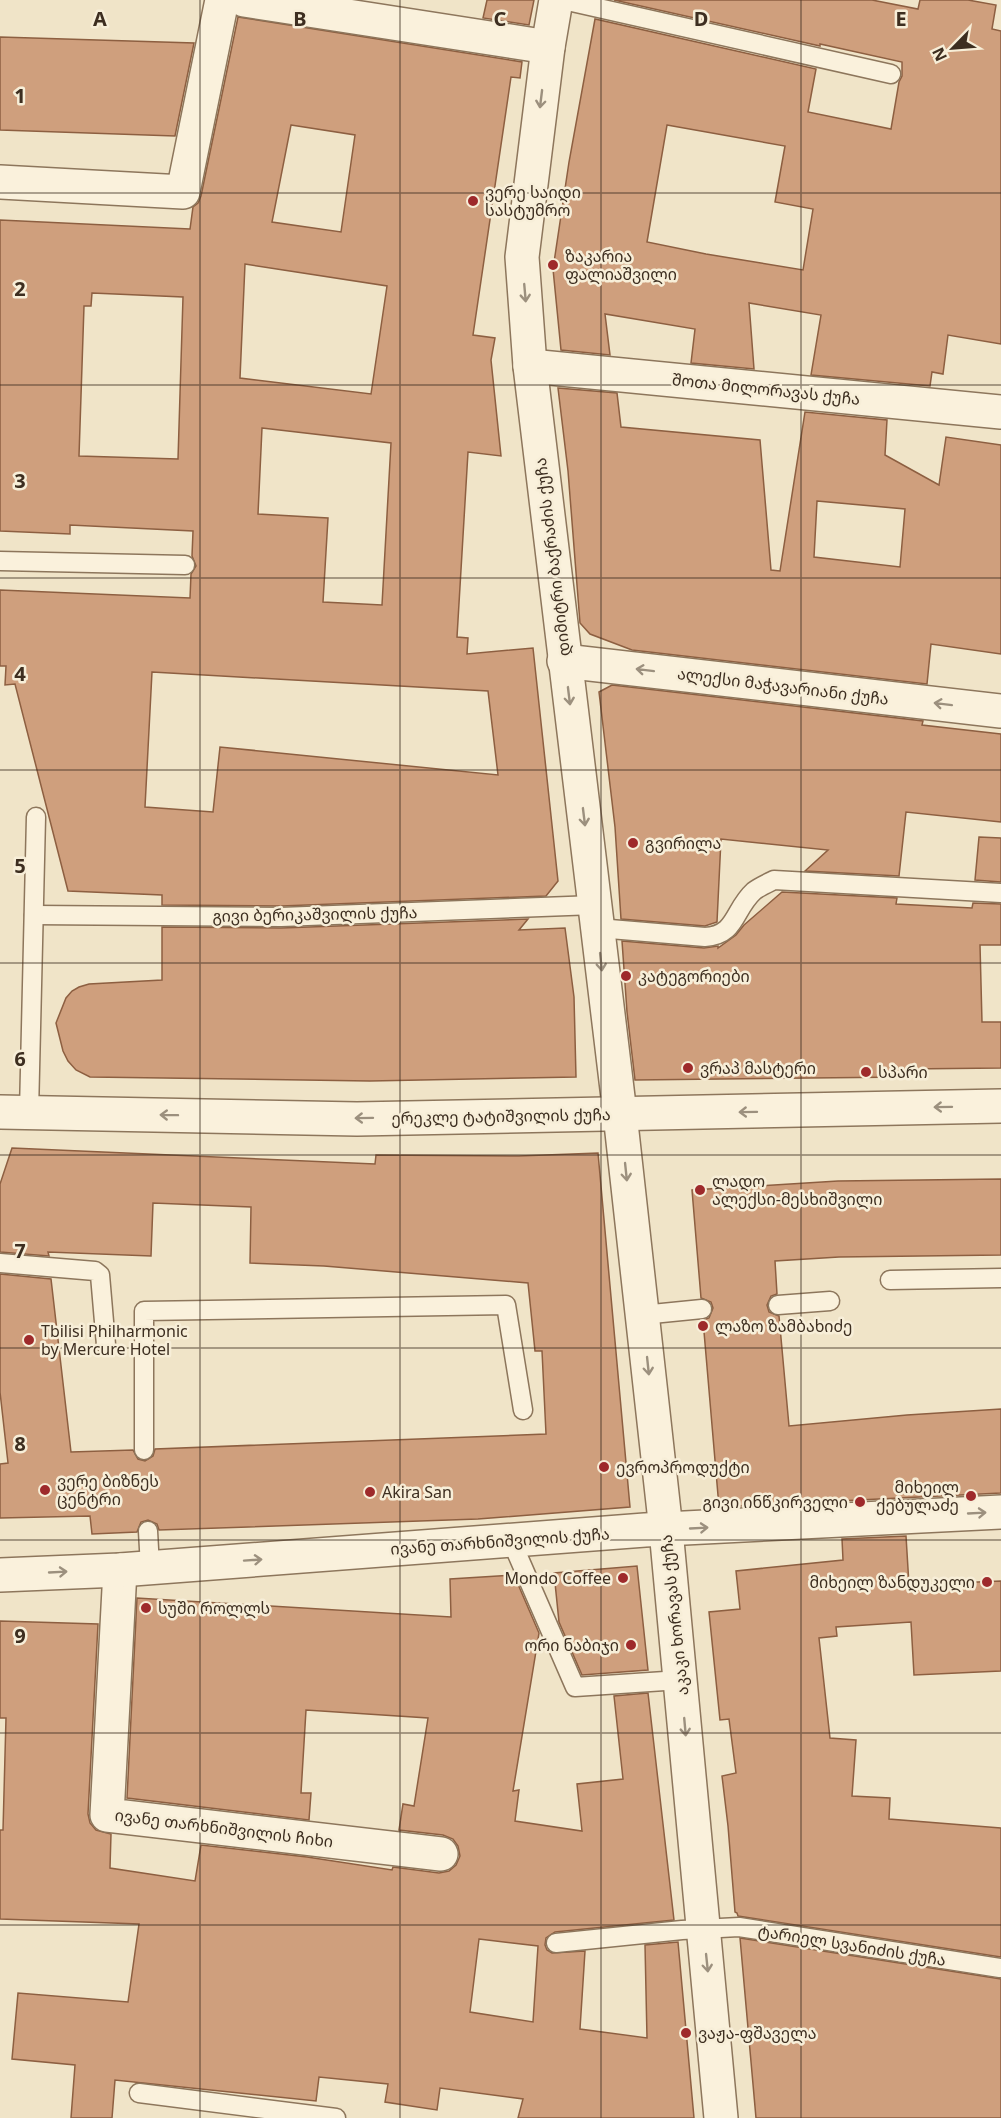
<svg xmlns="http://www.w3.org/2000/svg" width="1001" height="2118" font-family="Georgia,'Noto Sans Georgian',serif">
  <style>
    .building { fill: #cf9f7d; stroke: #8d5f41; stroke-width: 1.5; fill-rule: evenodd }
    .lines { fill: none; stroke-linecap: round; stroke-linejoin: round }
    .service-casing { stroke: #8d765c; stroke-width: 21 }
    .minor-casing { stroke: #8d765c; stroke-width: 36 }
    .service { stroke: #faf1dc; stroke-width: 18 }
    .minor { stroke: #faf1dc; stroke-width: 33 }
    .oneway { stroke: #9c907e }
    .grid { fill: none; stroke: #3d2e20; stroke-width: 1.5; stroke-opacity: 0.55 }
    .poi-dot { fill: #9e2a2b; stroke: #f7eed8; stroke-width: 2 }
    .labels { text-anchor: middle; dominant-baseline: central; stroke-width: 5; stroke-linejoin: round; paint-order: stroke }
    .poi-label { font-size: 16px; fill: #3d2e20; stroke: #f7eed8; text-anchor: start }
    .street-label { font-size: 16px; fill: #3d2e20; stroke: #f7eed8 }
    .grid-label { font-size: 20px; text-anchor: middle; font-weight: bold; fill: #3d2e20; stroke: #f7eed8; stroke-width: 5; stroke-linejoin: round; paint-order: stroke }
  </style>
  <rect width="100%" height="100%" fill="#f0e4c8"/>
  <g class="building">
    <polygon points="487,0 534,0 529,25 483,18"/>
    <path d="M614 0H872L918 9 920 0H968L996 5 992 29 1001 31V344L948 335 943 374 932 372 930 386 811 375 821 315 749 303 754 369 691 363 695 329 605 314 610 355 561 350 553 269 569 162 595 19 816 69 808 112 891 129 899 82 902 76V62L820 44V46ZM667 125 785 146 775 202 813 209 803 270 706 254 647 242Z"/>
    <path d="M238 17 522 62 520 78 511 77 473 335 495 338 491 360 501 456 468 452 457 637 468 638 467 654 533 648 558 881 546 896 281 906 162 905V895L68 891 15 684 5 685 6 666H0V590L190 598 191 574 196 566 192 556 193 531 70 525V534L0 531V220L190 229 193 207 198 203 201 196ZM291 125 355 135 341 232 272 222ZM245 264 387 286 371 394 240 378ZM92 293 183 297 178 459 79 456 84 306H91ZM262 428 391 443 382 605 323 602 328 518 258 514ZM152 672 488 691 498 775 220 747 213 812 145 807Z"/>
    <polygon points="0,37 194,43 175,136 0,130"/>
    <path d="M558 388 617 393 621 427 760 440 771 570 780 571 805 412 887 420 885 455 939 485 946 437 1001 445V654L931 644 927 684 632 650 590 634 580 623 568 471ZM817 501 905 509 900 567 814 557Z"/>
    <polygon points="612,685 923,721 922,725 1001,734 1001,822 906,812 899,876 805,871 828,850 721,839 717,922 705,926 621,919 615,827 599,692"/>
    <polygon points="979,837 1001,838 1001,882 975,880"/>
    <polygon points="782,892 897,898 896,904 972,908 973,903 1001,904 1001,945 980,945 982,1022 1001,1022 1001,1068 906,1069 906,1077 635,1080 627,1012 622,941 704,948 718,946 718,948 736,935 744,925"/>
    <polygon points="528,919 519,930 565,928 574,997 576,1077 370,1081 90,1077 76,1070 68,1061 63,1051 56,1023 66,998 72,991 79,987 89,984 162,980 162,927 281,928"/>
    <polygon points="12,1148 375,1164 376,1155 519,1156 598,1153 630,1507 478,1519 159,1530 157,1524 148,1520 141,1522 137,1532 92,1534 90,1516 0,1518 0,1464 8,1463 0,1392 0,1274 51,1279 71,1452 133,1450 138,1459 145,1461 153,1456 155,1449 546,1434 542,1351 535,1351 528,1283 324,1266 250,1263 251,1207 153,1203 151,1256 48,1252 49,1256 0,1252 0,1184"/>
    <polygon points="1001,1179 1001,1255 839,1257 775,1261 777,1294 771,1296 767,1305 769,1312 779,1316 789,1426 907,1415 1001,1409 1001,1493 719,1507 703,1320 709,1318 713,1308 711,1302 701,1298 692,1190 838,1181"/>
    <polygon points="906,1536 909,1585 1001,1581 1001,1671 914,1675 911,1622 836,1627 837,1636 819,1638 830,1738 856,1740 852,1796 890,1798 889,1819 1001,1828 1001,1957 738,1916 737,1913 735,1912 728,1826 722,1776 736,1773 729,1719 720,1720 709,1612 740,1609 736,1571 843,1560 842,1539"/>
    <polygon points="637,1566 648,1670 582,1675 559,1622 554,1573"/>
    <path d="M514 1575 539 1633 513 1791 519 1790 515 1821 582 1831 577 1784 623 1779 614 1696 648 1693 674 1920 555 1932 546 1938 545 1945 547 1950 552 1953 585 1951 580 2029 647 2038 645 1945 678 1942 694 2118H518L523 2099 440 2088 437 2110 385 2102 388 2084 319 2077 316 2101 115 2080 112 2118H71L75 2065 12 2059 18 1993 128 2002 139 1924 0 1919V1830H3L6 1718H0V1621L98 1624 88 1814 90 1823 96 1830 111 1834 110 1868 195 1881 201 1845 307 1857 392 1870 393 1867 439 1873 449 1871 456 1865 460 1856 458 1846 453 1839 443 1835 399 1830 403 1804 414 1806 428 1718 306 1710 301 1793H311L309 1820 127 1798 137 1598 451 1617 450 1579ZM479 1939 538 1946 533 2022 470 2012Z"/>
    <polygon points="740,1938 1001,1979 1001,2118 756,2118"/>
  </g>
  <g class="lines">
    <defs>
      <g id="service">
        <polyline points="563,0 891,74"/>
        <polyline points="0,561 185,565"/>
        <polyline points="34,915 281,917 595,905"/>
        <path d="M598 928 705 937C737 935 733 910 754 891 759 887 768 883 774 880L1001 893"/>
        <polyline points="29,1112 36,817"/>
        <polyline points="0,1263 95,1271 100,1275 106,1345"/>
        <polyline points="890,1280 1001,1278"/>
        <polyline points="778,1305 830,1301"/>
        <polyline points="642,1315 702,1309"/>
        <polyline points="144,1450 144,1311 506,1305 523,1410"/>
        <polyline points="148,1531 150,1567"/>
        <polyline points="511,1540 575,1687 680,1680"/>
        <polyline points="556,1943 682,1930 739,1927 1000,1968"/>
        <polyline points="139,2093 336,2118"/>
      </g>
      <g id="minor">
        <polyline points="244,0 548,47"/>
        <polyline points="556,0 548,47 522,257 530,366 620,1114 666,1530 721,2118"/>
        <polyline points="0,182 183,192 222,0"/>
        <polyline points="530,366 1001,412"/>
        <polyline points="564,661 1001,711"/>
        <polyline points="0,1112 357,1119 1001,1106"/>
        <polyline points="120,1570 107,1815 441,1854"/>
        <polyline points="0,1575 120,1570 645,1530 1001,1512"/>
      </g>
    </defs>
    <use href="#service" class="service-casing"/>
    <use href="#minor" class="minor-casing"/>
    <use href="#service" class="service"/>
    <use href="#minor" class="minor"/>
  </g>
  <defs><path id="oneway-shaft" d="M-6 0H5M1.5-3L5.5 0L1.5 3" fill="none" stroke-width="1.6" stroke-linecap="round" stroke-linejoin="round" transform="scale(1.5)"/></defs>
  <g class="oneway">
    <use href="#oneway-shaft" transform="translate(541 99) rotate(97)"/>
    <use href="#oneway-shaft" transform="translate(525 293) rotate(85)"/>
    <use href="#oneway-shaft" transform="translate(645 670) rotate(-173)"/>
    <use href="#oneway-shaft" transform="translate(569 696) rotate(83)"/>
    <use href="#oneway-shaft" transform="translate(943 704) rotate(-173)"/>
    <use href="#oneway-shaft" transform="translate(584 817) rotate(83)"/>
    <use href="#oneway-shaft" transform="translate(601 962) rotate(84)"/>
    <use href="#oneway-shaft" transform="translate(943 1107) rotate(179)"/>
    <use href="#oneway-shaft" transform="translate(748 1112) rotate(179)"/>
    <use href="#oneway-shaft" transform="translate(169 1115) rotate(-179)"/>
    <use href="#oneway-shaft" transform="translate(364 1118) rotate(179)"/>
    <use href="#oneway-shaft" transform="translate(626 1172) rotate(84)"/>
    <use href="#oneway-shaft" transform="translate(648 1366) rotate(84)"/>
    <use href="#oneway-shaft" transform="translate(977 1513) rotate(-3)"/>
    <use href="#oneway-shaft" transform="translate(699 1528) rotate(-3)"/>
    <use href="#oneway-shaft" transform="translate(253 1560) rotate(-4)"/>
    <use href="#oneway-shaft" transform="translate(58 1572) rotate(-3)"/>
    <use href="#oneway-shaft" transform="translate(685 1727) rotate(85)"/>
    <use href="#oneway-shaft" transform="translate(707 1963) rotate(84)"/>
  </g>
  <path class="grid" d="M200 0V2118M400 0V2118M601 0V2118M801 0V2118M0 193H1001M0 385H1001M0 578H1001M0 770H1001M0 963H1001M0 1155H1001M0 1348H1001M0 1540H1001M0 1733H1001M0 1925H1001"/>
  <g class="poi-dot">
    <circle cx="473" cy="201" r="6"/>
    <circle cx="553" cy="265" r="6"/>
    <circle cx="633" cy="843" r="6"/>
    <circle cx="626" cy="976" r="6"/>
    <circle cx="688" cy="1068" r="6"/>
    <circle cx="866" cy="1072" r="6"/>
    <circle cx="700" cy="1190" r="6"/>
    <circle cx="703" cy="1326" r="6"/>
    <circle cx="29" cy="1340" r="6"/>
    <circle cx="604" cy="1467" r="6"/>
    <circle cx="45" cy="1490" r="6"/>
    <circle cx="370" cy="1492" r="6"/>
    <circle cx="971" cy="1496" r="6"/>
    <circle cx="860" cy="1502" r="6"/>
    <circle cx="623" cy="1578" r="6"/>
    <circle cx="987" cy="1582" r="6"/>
    <circle cx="146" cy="1608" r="6"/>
    <circle cx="631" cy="1645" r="6"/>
    <circle cx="686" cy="2033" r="6"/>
  </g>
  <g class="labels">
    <g class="poi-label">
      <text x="485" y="192">ვერე საიდი<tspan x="485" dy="18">სასტუმრო</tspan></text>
      <text x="565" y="256">ზაკარია<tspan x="565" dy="18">ფალიაშვილი</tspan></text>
      <text x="645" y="843">გვირილა</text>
      <text x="638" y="976">კატეგორიები</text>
      <text x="700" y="1068">ვრაპ მასტერი</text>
      <text x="878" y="1072">სპარი</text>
      <text x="712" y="1181">ლადო<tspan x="712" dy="18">ალექსი-მესხიშვილი</tspan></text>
      <text x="715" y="1326">ლაზო ზამბახიძე</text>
      <text x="41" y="1331">Tbilisi Philharmonic<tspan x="41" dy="18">by Mercure Hotel</tspan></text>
      <text x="616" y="1467">ევროპროდუქტი</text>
      <text x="57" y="1481">ვერე ბიზნეს<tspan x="57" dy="18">ცენტრი</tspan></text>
      <text x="959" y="1487" text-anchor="end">მიხეილ<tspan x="959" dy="18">ქებულაძე</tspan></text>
      <text x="382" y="1492">Akira San</text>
      <text x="848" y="1502" text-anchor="end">გივი ინწკირველი</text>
      <text x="611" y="1578" text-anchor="end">Mondo Coffee</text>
      <text x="975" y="1582" text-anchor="end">მიხეილ ზანდუკელი</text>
      <text x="158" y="1608">სუში როლლს</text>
      <text x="619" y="1645" text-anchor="end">ორი ნაბიჯი</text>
      <text x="698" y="2033">ვაჟა-ფშაველა</text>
    </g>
    <g class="street-label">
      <text transform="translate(766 389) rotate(6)">შოთა მილორავას ქუჩა</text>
      <text transform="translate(552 557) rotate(-97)">დიმიტრი ბაქრაძის ქუჩა</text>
      <text transform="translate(783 686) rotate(7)">ალექსი მაჭავარიანი ქუჩა</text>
      <text transform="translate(315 914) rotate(-1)">გივი ბერიკაშვილის ქუჩა</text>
      <text transform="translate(501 1116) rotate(-1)">ერეკლე ტატიშვილის ქუჩა</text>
      <text transform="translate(500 1541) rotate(-4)">ივანე თარხნიშვილის ქუჩა</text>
      <text transform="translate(674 1615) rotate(-96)">აკაკი ხორავას ქუჩა</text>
      <text transform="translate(224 1828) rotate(7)">ივანე თარხნიშვილის ჩიხი</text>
      <text transform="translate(852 1945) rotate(9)">ტარიელ სვანიძის ქუჩა</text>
    </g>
  </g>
  <g class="grid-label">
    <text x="100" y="26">A</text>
    <text x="300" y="26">B</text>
    <text x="500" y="26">C</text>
    <text x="701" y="26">D</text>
    <text x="901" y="26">E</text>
    <text x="20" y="103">1</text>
    <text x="20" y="296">2</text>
    <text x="20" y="488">3</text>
    <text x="20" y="681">4</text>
    <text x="20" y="873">5</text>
    <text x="20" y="1066">6</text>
    <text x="20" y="1258">7</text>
    <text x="20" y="1451">8</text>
    <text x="20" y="1643">9</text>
  </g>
  <g transform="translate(953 48) rotate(245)" stroke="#f7eed8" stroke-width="4.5" paint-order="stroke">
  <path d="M0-4.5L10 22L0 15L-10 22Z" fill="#3d2e20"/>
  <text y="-9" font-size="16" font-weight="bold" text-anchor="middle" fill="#3d2e20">N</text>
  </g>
</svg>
